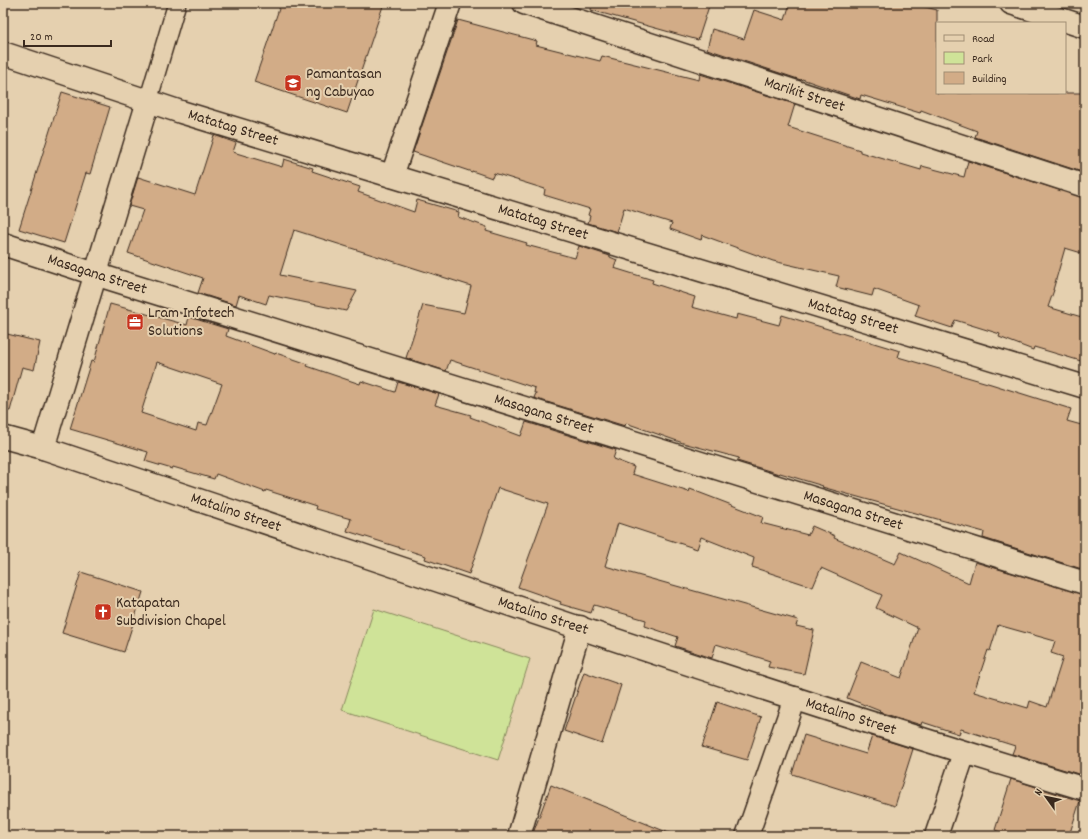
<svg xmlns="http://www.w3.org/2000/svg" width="1088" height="839" font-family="Dekko,sans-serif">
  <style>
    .green { fill: #cfe398; stroke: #85865b }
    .building { fill: #d2ac87; stroke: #3b2a1e; fill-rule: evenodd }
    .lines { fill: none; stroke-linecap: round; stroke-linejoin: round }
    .service-casing { stroke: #3b2a1e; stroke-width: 20 }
    .minor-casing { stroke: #3b2a1e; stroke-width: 25 }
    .service { stroke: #e5d0af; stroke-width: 17 }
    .minor { stroke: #e5d0af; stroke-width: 22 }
    .labels { text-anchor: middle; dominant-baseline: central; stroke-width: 4; stroke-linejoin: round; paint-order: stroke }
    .poi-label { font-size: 16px; fill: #3b2a1e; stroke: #e5d0af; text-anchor: start }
    .street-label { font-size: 16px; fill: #3b2a1e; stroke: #e5d0af }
  </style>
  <rect width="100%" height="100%" fill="#e5d0af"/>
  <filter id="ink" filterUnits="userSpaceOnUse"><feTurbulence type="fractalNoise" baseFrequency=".025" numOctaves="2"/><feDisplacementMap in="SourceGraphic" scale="8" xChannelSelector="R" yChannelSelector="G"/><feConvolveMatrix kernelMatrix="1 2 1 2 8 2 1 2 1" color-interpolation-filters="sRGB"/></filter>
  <g filter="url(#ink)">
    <polygon class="green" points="374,609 530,659 498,760 342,710"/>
    <g class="building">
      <polygon points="281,3 384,3 347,113 254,82"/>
      <polygon points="592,3 710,3 698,40 591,10"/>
      <polygon points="790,3 910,3 937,10 937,93 1085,93 1085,173 975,137 977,131 921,110 920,113 861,95 860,99 802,79 801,80 707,49 712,29 744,39 754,10 785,20"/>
      <polygon points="458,20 537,41 536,45 600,61 602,56 699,80 700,74 795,104 788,127 860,150 860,152 921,170 922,166 964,177 968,161 1085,198 1085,254 1065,248 1053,290 1054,290 1048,307 1085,318 1085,347 1081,361 1034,347 1033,350 999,337 1000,334 955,320 952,328 915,316 919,305 874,289 872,296 836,287 839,276 773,261 702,235 701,240 670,229 672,223 624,208 617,232 588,223 590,216 588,215 590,209 544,195 545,189 494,173 492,178 472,171 472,172 413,152"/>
      <polygon points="62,92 110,107 90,174 86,173 64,243 19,229"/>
      <polygon points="214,135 236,143 233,152 282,167 284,159 313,168 312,171 360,187 358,192 414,212 417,200 459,212 458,217 487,227 486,231 527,243 526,245 575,258 579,246 610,256 610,257 617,260 614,268 653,280 652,283 695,297 692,307 736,319 737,314 779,325 782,315 900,351 898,357 991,384 1071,409 1067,421 1085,426 1085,570 983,538 984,532 822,487 823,486 780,473 779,474 737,461 739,458 683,443 626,423 625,426 534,398 536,393 534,393 535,388 450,360 446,371 406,358 423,305 464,313 471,286 294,230 280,275 357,291 346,311 269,295 266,304 239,295 236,305 198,293 203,278 128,253 143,210 129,206 138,177 195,195"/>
      <path d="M110 304 187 325 189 317 228 329 226 336 275 354 276 353 308 364 307 366 360 384 361 381 395 392 398 382 439 394 435 405 471 415 470 417 521 436 526 422 616 450 613 459 634 467 632 474 689 492 690 489 763 517 761 523 808 535 812 526 835 536 834 538 895 564 901 552 969 583 975 562 1085 595V776L1012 754 1015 746 961 729 959 734 922 722 921 725 879 712 880 711 847 698 861 662 901 678 918 628 876 608 882 595 821 568 813 587 752 567 754 558 701 537 697 549 618 523 605 566 798 620 796 626 814 630 804 674 768 667 770 661 716 644 712 658 675 646 678 637 645 626 646 620 594 605 591 613 560 604 561 602 518 587 548 504 498 488 469 574 425 559 426 556 347 531 351 519 315 509 316 506 266 490 265 492 216 474 214 479 173 467 172 469 145 461 148 452 70 429 91 361 94 362ZM157 362 222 384 207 425 198 423 196 431 141 413ZM998 625 1055 641 1051 653 1063 657 1047 707 1030 701 1028 708 974 692 988 650 990 651Z"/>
      <polygon points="3,333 40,342 34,370 22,367 10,411 3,410"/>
      <polygon points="81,572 143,592 124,652 62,633"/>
      <polygon points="584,672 621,685 602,744 564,731"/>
      <polygon points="717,702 761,717 747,760 702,747"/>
      <polygon points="804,735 866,754 872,736 913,749 895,806 792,774"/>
      <polygon points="1011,779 1080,801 1069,836 1012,836 995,830"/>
      <polygon points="551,785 674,835 674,836 532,836"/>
    </g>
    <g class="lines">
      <defs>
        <polyline id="service" points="148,101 177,3"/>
        <g id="minor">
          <path id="s1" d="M524 3 1085 186"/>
          <polyline points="1011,3 1085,27"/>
          <path id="s2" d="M3 53 181 112 1085 387"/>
          <polyline points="392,176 450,3"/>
          <path id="s3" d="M3 244 95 274 1085 583"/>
          <path id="s4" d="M3 437 43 448C389 563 735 684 1085 789"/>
          <polyline points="43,448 148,101"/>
          <polyline points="519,836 580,627"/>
          <polyline points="747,836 795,698"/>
          <polyline points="936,836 964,753"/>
        </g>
      </defs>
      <use href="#service" class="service-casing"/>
      <use href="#minor" class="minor-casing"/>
      <use href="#service" class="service"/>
      <use href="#minor" class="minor"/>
    </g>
  </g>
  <defs>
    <symbol id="university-square" viewBox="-11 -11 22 22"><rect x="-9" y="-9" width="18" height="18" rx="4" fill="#c8321e" stroke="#e5d0af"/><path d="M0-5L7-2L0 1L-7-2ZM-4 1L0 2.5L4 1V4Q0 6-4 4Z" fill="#fff"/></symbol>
    <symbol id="office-square" viewBox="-11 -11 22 22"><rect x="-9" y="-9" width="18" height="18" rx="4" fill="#c8321e" stroke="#e5d0af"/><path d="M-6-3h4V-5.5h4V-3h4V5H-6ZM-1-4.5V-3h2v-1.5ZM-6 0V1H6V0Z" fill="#fff"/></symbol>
    <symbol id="church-square" viewBox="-11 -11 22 22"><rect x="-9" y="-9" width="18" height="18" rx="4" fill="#c8321e" stroke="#e5d0af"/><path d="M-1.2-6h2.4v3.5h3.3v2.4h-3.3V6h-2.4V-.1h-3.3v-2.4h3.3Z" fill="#fff"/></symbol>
  </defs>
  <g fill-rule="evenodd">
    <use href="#university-square" x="283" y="73" width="20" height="20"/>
    <use href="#office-square" x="125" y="312" width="20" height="20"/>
    <use href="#church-square" x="93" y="602" width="20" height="20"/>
  </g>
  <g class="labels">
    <g class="poi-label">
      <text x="306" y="74">Pamantasan<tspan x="306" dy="18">ng Cabuyao</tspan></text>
      <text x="148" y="313">Lram Infotech<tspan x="148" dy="18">Solutions</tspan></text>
      <text x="116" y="603">Katapatan<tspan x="116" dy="18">Subdivision Chapel</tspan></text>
    </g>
    <g class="street-label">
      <text stroke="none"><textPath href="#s1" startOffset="295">Marikit Street</textPath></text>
      <text stroke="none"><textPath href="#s2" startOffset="242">Matatag Street</textPath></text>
      <text stroke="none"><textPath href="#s2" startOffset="566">Matatag Street</textPath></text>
      <text stroke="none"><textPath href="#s3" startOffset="99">Masagana Street</textPath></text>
      <text stroke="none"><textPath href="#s2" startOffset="890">Matatag Street</textPath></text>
      <text stroke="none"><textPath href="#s3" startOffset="567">Masagana Street</textPath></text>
      <text stroke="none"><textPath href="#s3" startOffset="891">Masagana Street</textPath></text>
      <text stroke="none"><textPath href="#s4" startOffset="245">Matalino Street</textPath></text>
      <text stroke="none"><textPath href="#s4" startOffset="569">Matalino Street</textPath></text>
      <text stroke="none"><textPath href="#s4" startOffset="893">Matalino Street</textPath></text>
    </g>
  </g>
  <rect width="1088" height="839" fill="none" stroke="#e5d0af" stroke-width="16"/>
  <rect x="8" y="8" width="1072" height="823" fill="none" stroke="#3b2a1e" stroke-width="1.5" filter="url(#ink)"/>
  <rect x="936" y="22" width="130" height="72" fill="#e5d0af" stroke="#a18e75"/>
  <rect x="944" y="35" width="20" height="6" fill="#e5d0af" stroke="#a18e75"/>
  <text x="972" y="42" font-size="12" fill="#3b2a1e">Road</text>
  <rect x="944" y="52" width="20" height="12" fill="#cfe398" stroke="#a18e75"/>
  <text x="972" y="62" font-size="12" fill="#3b2a1e">Park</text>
  <rect x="944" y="72" width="20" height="12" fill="#d2ac87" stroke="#a18e75"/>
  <text x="972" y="82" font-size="12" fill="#3b2a1e">Building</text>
  <g transform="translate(1046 797) rotate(303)" stroke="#e5d0af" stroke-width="3" paint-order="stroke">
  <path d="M0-3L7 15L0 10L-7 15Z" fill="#3b2a1e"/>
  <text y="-6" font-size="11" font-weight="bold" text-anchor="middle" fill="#3b2a1e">N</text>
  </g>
  <path d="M24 40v6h87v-6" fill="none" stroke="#3b2a1e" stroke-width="2"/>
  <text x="30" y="40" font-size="12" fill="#3b2a1e" stroke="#e5d0af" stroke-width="3" paint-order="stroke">20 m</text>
</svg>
